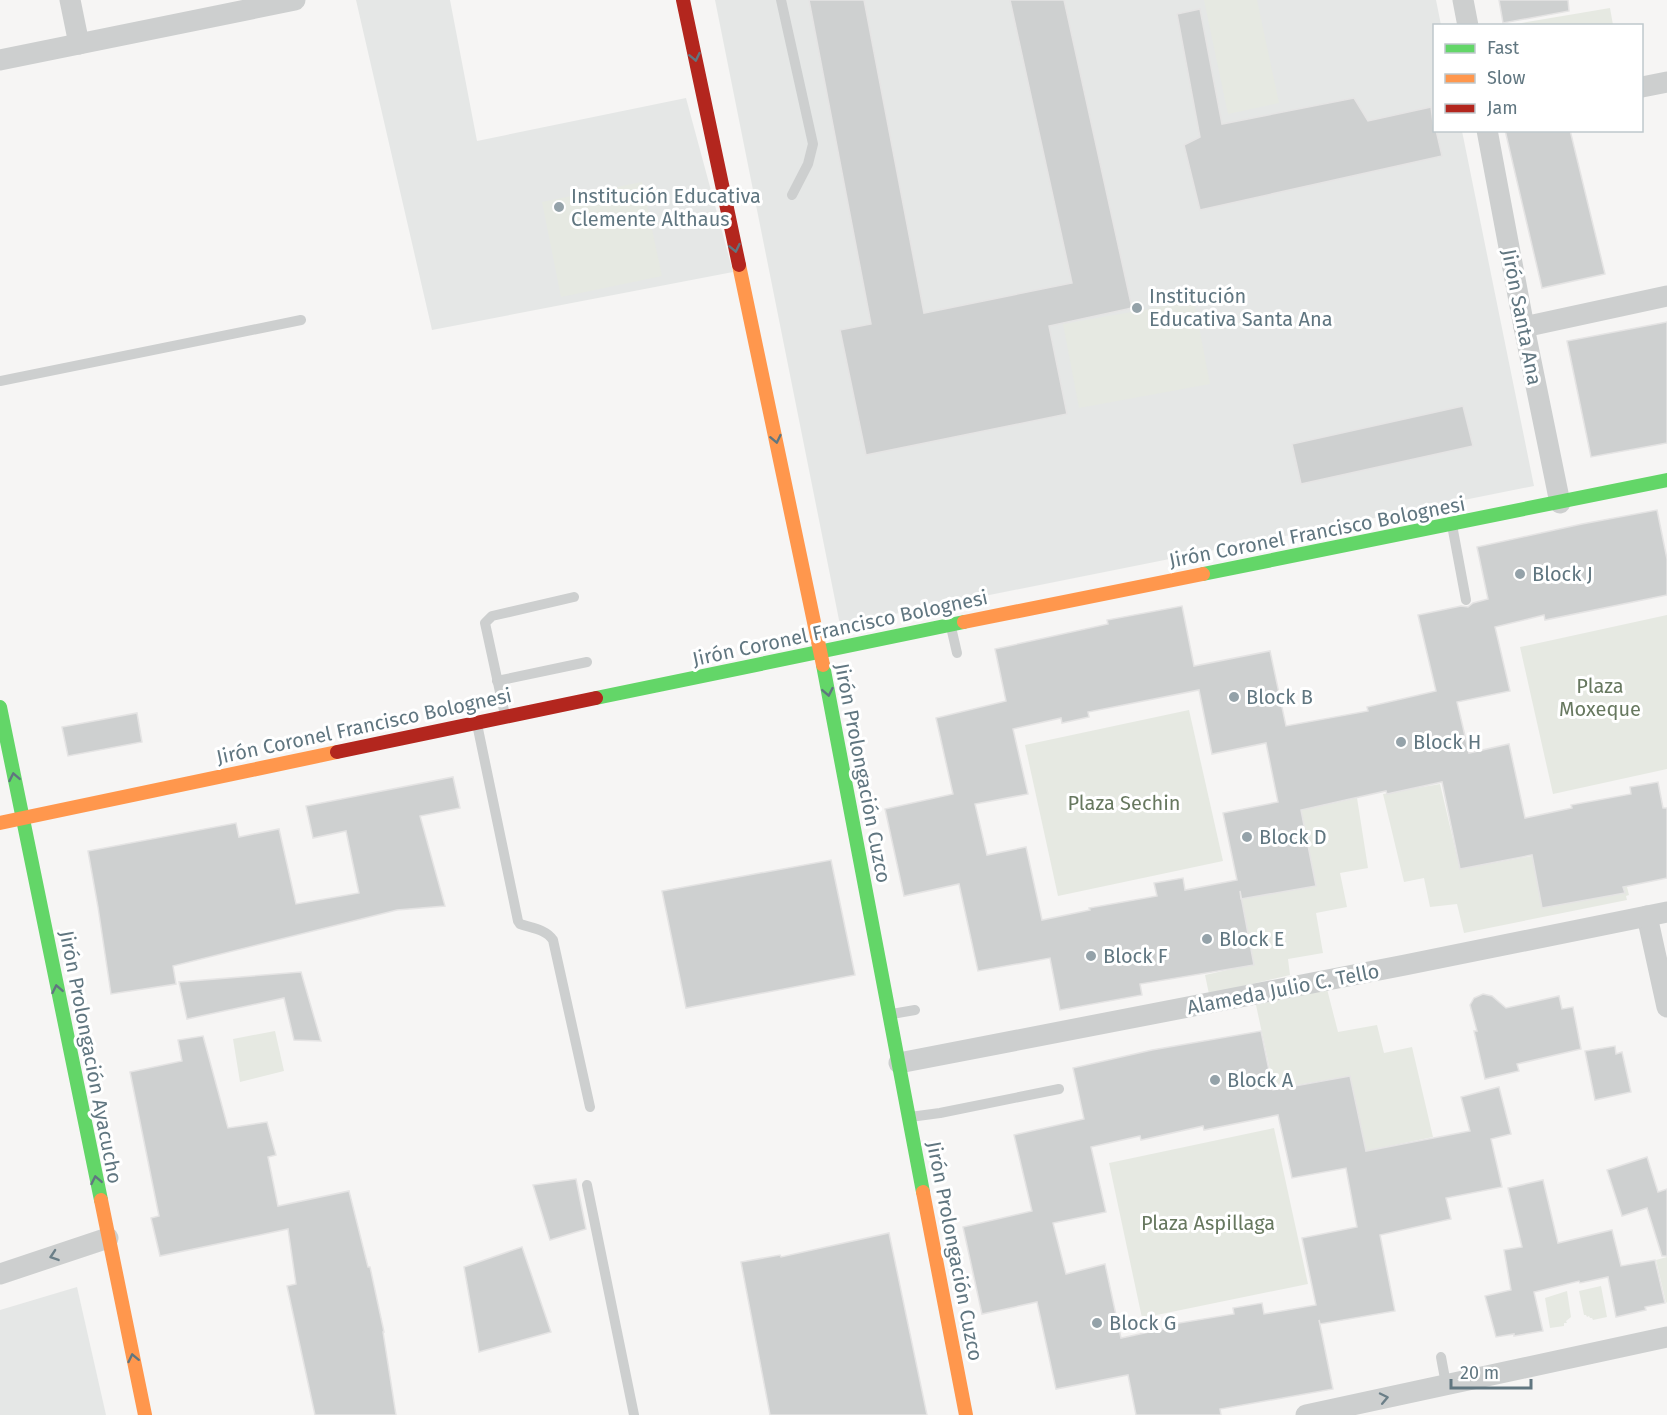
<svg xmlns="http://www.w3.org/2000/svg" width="1667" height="1415" font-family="'Fira Sans',sans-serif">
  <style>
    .built { fill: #e5e7e6 }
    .green { fill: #e6e9e2 }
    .building { fill: #ced0d0; stroke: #e5e4e4; stroke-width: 1.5; fill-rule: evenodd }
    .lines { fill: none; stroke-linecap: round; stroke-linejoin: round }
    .lane { stroke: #cdcfcf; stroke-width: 10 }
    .street { stroke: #cdcfcf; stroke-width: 21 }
    .fast { stroke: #63d668; stroke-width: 14 }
    .slow { stroke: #ff974d; stroke-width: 14 }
    .jam { stroke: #b3261e; stroke-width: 14 }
    .oneway { stroke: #607680 }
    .oneway2 { stroke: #6b7f88 }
    .poi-dot { fill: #94a2a9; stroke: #fff; stroke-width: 2 }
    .labels { text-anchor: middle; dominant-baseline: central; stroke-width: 6; stroke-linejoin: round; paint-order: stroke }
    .poi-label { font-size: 20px; fill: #607680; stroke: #fff; text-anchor: start }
    .street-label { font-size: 20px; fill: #607680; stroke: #fff }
    .park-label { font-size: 20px; fill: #67785f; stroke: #fff }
  </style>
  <rect width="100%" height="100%" fill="#f6f5f4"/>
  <g class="built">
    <polygon points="356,0 450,0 477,141 686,98 733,272 432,330"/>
    <polygon points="715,0 1436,0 1441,25 1434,26 1434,130 1462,131 1534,486 840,625"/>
    <polygon points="77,1287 106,1415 0,1415 0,1310"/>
  </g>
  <g class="green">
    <polygon points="1204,0 1257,0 1279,103 1228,114"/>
    <polygon points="1610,8 1613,25 1510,25"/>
    <polygon points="642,182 662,276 561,297 542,202"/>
    <polygon points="1194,301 1210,384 1079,408 1063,324"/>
    <polygon points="1667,615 1667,769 1553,794 1520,647"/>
    <polygon points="1189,710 1223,861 1058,896 1025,745"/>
    <polygon points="1440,784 1460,869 1532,856 1542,908 1625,893 1620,869 1622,867 1629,895 1626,896 1627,900 1464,933 1457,904 1430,907 1424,878 1404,882 1383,794"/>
    <polygon points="1357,798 1368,868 1340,873 1347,907 1316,913 1323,953 1288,959 1290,975 1209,994 1205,975 1254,964 1241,899 1316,886 1301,810"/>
    <polygon points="1327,989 1338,1032 1377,1025 1384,1053 1412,1047 1433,1137 1366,1151 1350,1076 1274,1089 1256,1005"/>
    <polygon points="275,1031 284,1071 240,1082 233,1039"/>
    <polygon points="1274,1128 1308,1284 1142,1318 1109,1163"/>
    <polygon points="1667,1257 1667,1302 1666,1303 1656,1260"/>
    <polygon points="1601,1286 1607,1317 1593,1320 1592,1318 1590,1318 1589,1316 1587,1317 1586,1315 1584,1315 1579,1291"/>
    <polygon points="1567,1291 1571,1317 1566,1321 1567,1323 1564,1323 1564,1326 1550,1328 1545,1298"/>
  </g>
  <g class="building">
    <polygon points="809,0 864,0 924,313 1072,283 1010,0 1064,0 1132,308 1049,326 1067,414 866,455 840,330 871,324"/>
    <polygon points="1499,0 1568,0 1569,11 1503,23"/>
    <polygon points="1200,9 1222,124 1354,98 1368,121 1431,107 1434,130 1436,130 1442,156 1200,210 1184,145 1200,137 1177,14"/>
    <polygon points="1505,130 1570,130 1605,274 1542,288"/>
    <polygon points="1667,322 1667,443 1591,457 1567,341"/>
    <polygon points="1463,406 1473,446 1301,484 1292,444"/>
    <path d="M1657 510 1667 559V595L1545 620 1544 615 1495 627 1510 691 1457 702 1469 753 1509 744 1525 818 1572 808 1571 805 1631 794 1630 787 1658 782 1663 808H1667V878L1623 887 1625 893 1542 908 1532 855 1460 869 1442 782 1387 794 1386 791 1301 810 1316 886 1241 899 1240 891 1254 965 1140 984 1142 995 1060 1010 1050 958 978 971 959 884 904 896 885 809 953 794 936 718 1006 701 995 649 1108 624 1107 620 1182 606 1194 666 1270 651 1286 726 1368 711 1367 707 1436 691 1418 615 1461 606 1468 607 1473 603 1488 599 1477 547 1582 524ZM1199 690 1212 754 1266 743 1278 802 1223 813 1237 880 1185 890 1183 878 1154 883 1157 896 1089 908 1090 910 1042 920 1026 847 987 855 975 804 1028 794 1013 729 1061 718 1062 723 1089 717 1088 712Z"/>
    <polygon points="137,713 142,742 68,756 62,727"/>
    <polygon points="453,777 460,808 420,816 445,906 397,910 173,966 176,984 111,994 98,907 88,851 236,823 239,837 279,829 296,904 359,893 346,831 313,838 306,806"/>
    <polygon points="831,860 855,975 686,1008 662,891"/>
    <polygon points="301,972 321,1041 294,1040 284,998 187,1019 179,982"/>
    <polygon points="1483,994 1492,996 1506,1008 1559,996 1562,1009 1573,1007 1581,1049 1517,1064 1519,1071 1485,1079 1474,1031 1477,1031 1470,1005 1474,998"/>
    <path d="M1261 1031 1273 1090 1350 1076 1366 1151 1470 1131 1461 1097 1499 1087 1511 1134 1491 1139 1502 1187 1446 1198 1451 1219 1380 1235 1395 1311 1320 1324 1319 1320 1333 1389 1220 1409 1221 1415H1136L1128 1375 1056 1389 1037 1302 982 1314 963 1227 1032 1211 1014 1135 1084 1119 1073 1068 1152 1050ZM1278 1115 1292 1178 1346 1168 1357 1227 1302 1238 1316 1305 1264 1314 1262 1303 1233 1308 1234 1314 1167 1325 1168 1328 1121 1338 1105 1264 1066 1274 1053 1223 1106 1212 1091 1147 1140 1136 1141 1140 1203 1126 1204 1130Z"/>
    <polygon points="203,1036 228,1128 267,1122 276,1155 268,1157 278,1206 349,1191 368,1267 370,1267 384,1332 383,1332 396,1415 315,1415 287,1286 296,1284 288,1229 160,1256 151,1218 159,1216 130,1072 182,1061 178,1040"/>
    <polygon points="1615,1046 1616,1054 1622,1052 1631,1092 1595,1100 1585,1051"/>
    <polygon points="1647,1157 1658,1192 1667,1189 1667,1256 1662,1256 1647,1208 1622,1216 1607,1170"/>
    <polygon points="576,1179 586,1229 550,1240 533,1185"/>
    <polygon points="1543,1180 1558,1243 1612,1230 1621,1266 1655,1260 1665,1303 1645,1307 1646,1310 1616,1317 1608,1277 1580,1283 1579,1281 1534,1292 1543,1331 1514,1336 1514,1334 1496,1337 1485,1296 1511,1290 1504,1250 1522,1247 1508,1188"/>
    <polygon points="889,1233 927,1415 770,1415 741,1262 780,1255 781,1257"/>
    <polygon points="522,1247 551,1332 479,1352 464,1267"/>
  </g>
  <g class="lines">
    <g class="lane">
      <polyline points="781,0 813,144 808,164 792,195"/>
      <polyline points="0,381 301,320"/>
      <polyline points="1452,525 1466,600"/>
      <polyline points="951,627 957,653"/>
      <polyline points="497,681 587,662"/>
      <polyline points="505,715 485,623 492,616 574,597"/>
      <path d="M477 724 518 921 520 924C531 928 546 929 553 940L590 1107"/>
      <polyline points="892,1014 915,1010"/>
      <polyline points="910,1117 940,1113 1059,1089"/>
      <polyline points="587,1185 634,1415"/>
      <polyline points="1441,1357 1446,1384"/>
    </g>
    <g class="street">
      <polyline points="70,0 79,44"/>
      <polyline points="1463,0 1468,26"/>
      <polyline points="0,60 295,0"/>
      <polyline points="1642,87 1667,82"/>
      <polyline points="1487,130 1524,327 1560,503"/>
      <polyline points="1524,327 1667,296"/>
      <polyline points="1647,916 1667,1007"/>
      <polyline points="899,1063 1405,965 1667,912"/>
      <polyline points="0,1274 108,1238"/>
      <polyline points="1306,1415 1667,1337"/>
    </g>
    <g class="fast">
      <polyline points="1203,574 1667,480"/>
      <polyline points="823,665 923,1192"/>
      <polyline points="596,698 964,622"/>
      <polyline points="0,707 101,1200"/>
    </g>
    <g class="slow">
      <polyline points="739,265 823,665"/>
      <polyline points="964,622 1203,574"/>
      <polyline points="0,823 337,752"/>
      <polyline points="923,1192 966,1415"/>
      <polyline points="101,1200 145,1415"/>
    </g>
    <g class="jam">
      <polyline points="683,0 739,265"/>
      <polyline points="337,752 596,698"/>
    </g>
  </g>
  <defs><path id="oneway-chevron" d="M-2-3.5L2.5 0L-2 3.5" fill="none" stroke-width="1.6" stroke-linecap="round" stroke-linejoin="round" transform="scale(1.5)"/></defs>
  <g class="oneway">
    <use href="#oneway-chevron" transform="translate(695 57) rotate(78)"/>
    <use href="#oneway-chevron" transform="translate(735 248) rotate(78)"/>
    <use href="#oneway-chevron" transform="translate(776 439) rotate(78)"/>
    <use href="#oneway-chevron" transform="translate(828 692) rotate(79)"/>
    <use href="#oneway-chevron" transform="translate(14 777) rotate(-101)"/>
    <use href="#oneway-chevron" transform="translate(57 989) rotate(-101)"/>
    <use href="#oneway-chevron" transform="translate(96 1180) rotate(-101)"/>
    <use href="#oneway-chevron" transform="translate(133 1358) rotate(-102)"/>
  </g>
  <g class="oneway2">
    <use href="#oneway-chevron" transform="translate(54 1256) rotate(161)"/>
    <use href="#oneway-chevron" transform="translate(1384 1398) rotate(-12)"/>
  </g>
  <g class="poi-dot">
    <circle cx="559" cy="207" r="6"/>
    <circle cx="1137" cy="308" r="6"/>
    <circle cx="1520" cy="574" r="6"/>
    <circle cx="1234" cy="697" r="6"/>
    <circle cx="1401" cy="742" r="6"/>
    <circle cx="1247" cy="837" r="6"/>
    <circle cx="1207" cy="939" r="6"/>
    <circle cx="1091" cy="956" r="6"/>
    <circle cx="1215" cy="1080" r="6"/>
    <circle cx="1097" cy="1323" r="6"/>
  </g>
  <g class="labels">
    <g class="poi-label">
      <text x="571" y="196">Institución Educativa<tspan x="571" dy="23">Clemente Althaus</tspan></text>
      <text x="1149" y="296">Institución<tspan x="1149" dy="23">Educativa Santa Ana</tspan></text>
      <text x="1532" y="574">Block J</text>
      <text x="1246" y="697">Block B</text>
      <text x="1413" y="742">Block H</text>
      <text x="1259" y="837">Block D</text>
      <text x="1219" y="939">Block E</text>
      <text x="1103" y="956">Block F</text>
      <text x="1227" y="1080">Block A</text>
      <text x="1109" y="1323">Block G</text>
    </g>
    <g class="street-label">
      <text transform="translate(1522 317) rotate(79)">Jirón Santa Ana</text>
      <text transform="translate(1317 532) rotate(-11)">Jirón Coronel Francisco Bolognesi</text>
      <text transform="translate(840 628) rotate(-12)">Jirón Coronel Francisco Bolognesi</text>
      <text transform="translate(364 726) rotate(-12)">Jirón Coronel Francisco Bolognesi</text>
      <text transform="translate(863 773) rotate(79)">Jirón Prolongación Cuzco</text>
      <text transform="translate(1283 989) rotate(-11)">Alameda Julio C. Tello</text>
      <text transform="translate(91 1057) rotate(79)">Jirón Prolongación Ayacucho</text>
      <text transform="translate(955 1251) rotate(79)">Jirón Prolongación Cuzco</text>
    </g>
    <g class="park-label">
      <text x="1600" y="686">Plaza<tspan x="1600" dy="23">Moxeque</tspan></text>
      <text x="1124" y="803">Plaza Sechin</text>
      <text x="1208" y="1223">Plaza Aspillaga</text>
    </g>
  </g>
  <rect x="1433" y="24" width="210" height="108" fill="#ffffff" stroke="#bfc8cc" stroke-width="1.5"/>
  <rect x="1445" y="44" width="30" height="9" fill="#63d668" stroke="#bfc8cc" stroke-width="1.5"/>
  <text x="1487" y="54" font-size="18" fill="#607680">Fast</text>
  <rect x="1445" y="74" width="30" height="9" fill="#ff974d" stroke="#bfc8cc" stroke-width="1.5"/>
  <text x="1487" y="84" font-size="18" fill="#607680">Slow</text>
  <rect x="1445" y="104" width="30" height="9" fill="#b3261e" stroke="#bfc8cc" stroke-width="1.5"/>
  <text x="1487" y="114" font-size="18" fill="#607680">Jam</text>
  <path d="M1451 1379v9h80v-9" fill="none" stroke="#607680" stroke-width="3"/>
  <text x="1460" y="1379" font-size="18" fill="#607680" stroke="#ffffff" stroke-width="4.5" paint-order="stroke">20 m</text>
</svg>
